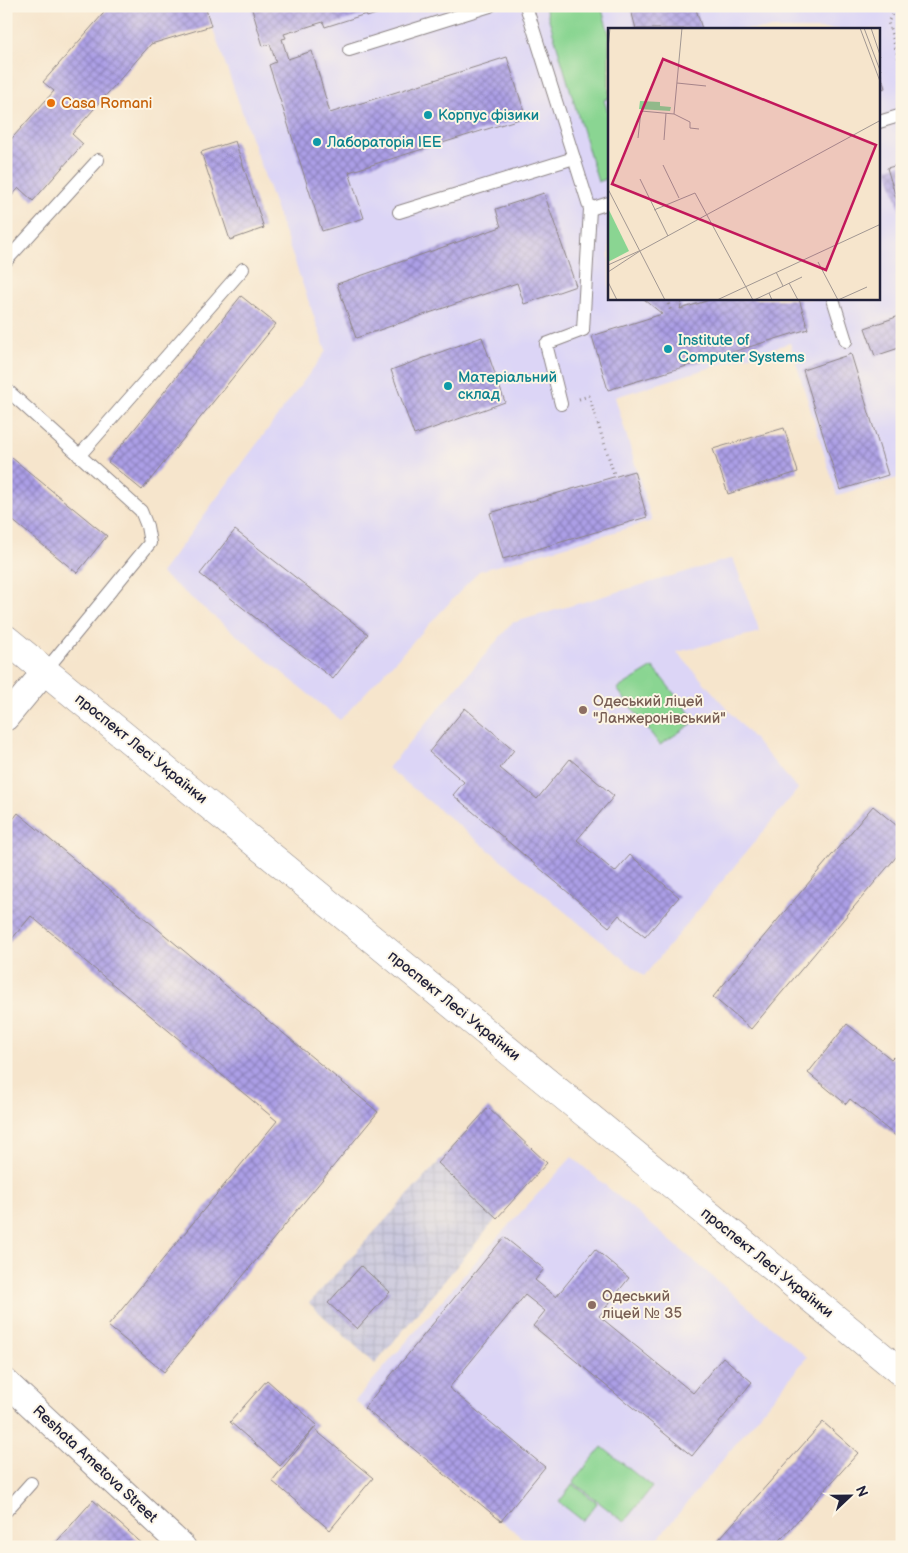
<svg xmlns="http://www.w3.org/2000/svg" width="908" height="1553" font-family="'Balsamiq Sans',sans-serif">
  <style>
    .built { fill: #dcd5f6; fill-rule: evenodd }
    .industrial { fill: url(#industrial-grid) }
    .grass { fill: #8ad592; stroke: #567c66 }
    .building { fill: url(#building-cross-hatch) }
    .lines { fill: none; stroke-linecap: round; stroke-linejoin: round }
    .lane-casing { stroke: #8c8484; stroke-width: 14 }
    .street-casing { stroke: #8c8484; stroke-width: 27 }
    .secondary-casing { stroke: #8c8484; stroke-width: 29 }
    .path { stroke: #8c8484; stroke-width: 3; stroke-dasharray: 1 4; stroke-linecap: butt }
    .lane { stroke: #fff; stroke-width: 12 }
    .street { stroke: #fff; stroke-width: 25 }
    .secondary { stroke: #fff; stroke-width: 28 }
    .food-dot { fill: #e8710a; stroke: #fcf5e5; stroke-width: 2 }
    .culture-dot { fill: #0f9aa8; stroke: #fcf5e5; stroke-width: 2 }
    .education-dot { fill: #8d6e63; stroke: #fcf5e5; stroke-width: 2 }
    .labels { text-anchor: middle; dominant-baseline: central; stroke-width: 4; stroke-linejoin: round; paint-order: stroke }
    .food-label { font-size: 15px; fill: #c56008; stroke: #fcf5e5; text-anchor: start }
    .culture-label { font-size: 15px; fill: #0d838f; stroke: #fcf5e5; text-anchor: start }
    .education-label { font-size: 15px; fill: #785e54; stroke: #fcf5e5; text-anchor: start }
    .street-label { font-size: 15px; fill: #22223b; stroke: #fcf5e5 }
    .inset-road { fill: none; stroke: #a19792; stroke-width: 1 }
    .view { fill: #c2185b; fill-opacity: 0.15; stroke: #c2185b; stroke-width: 2.5 }
    .inset-edge { fill: none; stroke: #22223b; stroke-width: 2.5 }
  </style>
  <defs>
    <pattern id="industrial-grid" width="8" height="8" patternUnits="userSpaceOnUse" patternTransform="scale(1.25)"><rect width="8" height="8" fill="#c2c1dc"/><path d="M0 4h8M4 0v8" fill="none" stroke="#a6a6be"/></pattern>
    <pattern id="building-cross-hatch" width="8" height="8" patternUnits="userSpaceOnUse" patternTransform="scale(1.25)"><rect width="8" height="8" fill="#ac9fe6"/><path d="M0 0l8 8M0 8l8-8" fill="none" stroke="#8c81bc"/></pattern>
  </defs>
  <rect width="100%" height="100%" fill="#fcf5e5"/>
  <filter id="ink" filterUnits="userSpaceOnUse"><feTurbulence type="fractalNoise" baseFrequency=".02" numOctaves="2"/><feDisplacementMap in="SourceGraphic" scale="10" xChannelSelector="R" yChannelSelector="G"/><feConvolveMatrix kernelMatrix="1 2 1 2 8 2 1 2 1" color-interpolation-filters="sRGB"/></filter>
  <filter id="wash" filterUnits="userSpaceOnUse"><feTurbulence type="fractalNoise" baseFrequency=".0096" numOctaves="4" result="noise"/><feDisplacementMap in="SourceGraphic" scale="20" xChannelSelector="R" yChannelSelector="G"/><feGaussianBlur stdDeviation="1.12" result="paint"/><feColorMatrix in="noise" values="0 0 0 0 0 0 0 0 0 0 0 0 0 0 0 0 0 1.4 0 .05"/><feComposite in="paint" operator="in"/></filter>
  <g filter="url(#wash)">
    <rect width="100%" height="100%" fill="#f6e5cc"/>
    <g class="built">
      <path d="M205 6H902V477L837 495 790 343 615 397 652 521 479 571 340 720 161 573 326 351ZM609 29H879V299H609Z"/>
      <polygon points="733,558 760,632 677,652 798,789 644,976 388,768 512,623"/>
      <polygon points="572,1157 807,1357 651,1547 533,1547 355,1401 483,1253"/>
    </g>
    <polygon class="industrial" points="488,1108 547,1163 497,1218 375,1364 309,1303"/>
    <g class="grass">
      <polygon points="545,6 601,6 609,34 609,98 604,100 609,116 609,178 598,182"/>
      <polygon points="653,667 696,721 660,745 617,689"/>
      <polygon points="602,1447 652,1487 624,1522 573,1482"/>
      <polygon points="573,1484 597,1503 583,1521 559,1502"/>
    </g>
    <g id="blocks">
      <g class="building">
        <polygon points="110,6 205,6 211,26 151,44 72,134 83,144 33,201 19,188 6,202 6,145 54,91 43,82"/>
        <polygon points="251,6 400,6 367,17 366,14 325,27 323,22 284,34 286,38 282,39 288,59 312,51 330,113 507,57 526,117 349,172 364,218 322,231 269,65 276,62 270,44 263,46"/>
        <polygon points="630,6 695,6 702,29 636,29"/>
        <polygon points="879,69 885,88 879,90"/>
        <polygon points="235,141 264,228 230,240 201,152"/>
        <polygon points="902,164 902,214 901,214 887,168"/>
        <polygon points="544,193 576,286 524,304 517,283 356,338 337,284 501,227 496,209"/>
        <polygon points="241,296 276,324 142,490 108,462"/>
        <polygon points="644,299 683,299 680,309 713,299 799,299 808,329 608,390 592,336 662,314"/>
        <polygon points="902,315 902,347 875,356 865,328"/>
        <polygon points="482,337 505,402 414,435 391,370"/>
        <polygon points="851,354 888,475 840,490 803,370"/>
        <polygon points="784,428 798,472 728,494 713,449"/>
        <polygon points="6,453 107,536 77,573 6,515"/>
        <polygon points="634,471 647,517 503,559 490,513"/>
        <polygon points="235,530 368,634 333,679 200,574"/>
        <polygon points="465,708 514,750 500,768 537,799 570,759 614,796 577,840 615,872 630,855 679,897 645,937 619,915 609,927 453,795 464,782 429,752"/>
        <polygon points="873,806 902,830 902,850 751,1029 713,997"/>
        <polygon points="18,813 378,1112 164,1372 108,1326 277,1121 31,916 6,946 6,828"/>
        <polygon points="847,1024 891,1059 893,1057 902,1064 902,1141 850,1099 846,1104 808,1073"/>
        <polygon points="488,1108 547,1163 497,1218 438,1163"/>
        <polygon points="504,1237 544,1269 535,1280 556,1297 595,1249 629,1278 599,1316 693,1393 723,1357 752,1382 692,1456 533,1326 545,1311 525,1295 449,1388 545,1467 501,1521 364,1408"/>
        <polygon points="361,1266 390,1292 357,1329 328,1303"/>
        <polygon points="267,1380 317,1425 280,1466 230,1422"/>
        <polygon points="823,1422 858,1453 774,1547 712,1547"/>
        <polygon points="314,1429 373,1478 330,1530 272,1481"/>
        <polygon points="93,1500 146,1547 52,1547"/>
      </g>
    </g>
  </g>
  <g filter="url(#ink)">
    <use href="#blocks" fill-opacity="0" stroke="#8c8484" stroke-width="1"/>
    <g class="lines">
      <defs>
        <g id="lane">
          <polyline points="526,6 590,209 583,330 546,344 561,404"/>
          <polyline points="349,50 490,6"/>
          <polyline points="879,122 902,115"/>
          <polyline points="590,209 609,203"/>
          <polyline points="399,212 574,158"/>
          <polyline points="6,261 98,160"/>
          <polyline points="833,299 846,341"/>
          <polyline points="6,389 141,511 147,526 150,543 45,671"/>
          <polyline points="79,456 243,269"/>
          <polyline points="6,1511 31,1483"/>
        </g>
        <g id="street">
          <polyline points="6,718 45,671"/>
          <polyline points="6,1382 183,1547"/>
        </g>
        <polyline id="secondary" points="6,639 902,1373"/>
      </defs>
      <use href="#lane" class="lane-casing"/>
      <use href="#street" class="street-casing"/>
      <use href="#secondary" class="secondary-casing"/>
      <g class="path">
        <polyline points="897,6 888,22 902,70"/>
        <polyline points="667,299 671,312"/>
        <polyline points="579,399 589,396 615,477"/>
      </g>
      <use href="#lane" class="lane"/>
      <use href="#street" class="street"/>
      <use href="#secondary" class="secondary"/>
    </g>
  </g>
  <circle class="food-dot" cx="51" cy="103" r="5"/>
  <g class="culture-dot">
    <circle cx="428" cy="115" r="5"/>
    <circle cx="317" cy="142" r="5"/>
    <circle cx="668" cy="349" r="5"/>
    <circle cx="448" cy="386" r="5"/>
  </g>
  <g class="education-dot">
    <circle cx="583" cy="710" r="5"/>
    <circle cx="592" cy="1305" r="5"/>
  </g>
  <g class="labels">
    <g class="food-label">
      <text x="61" y="103">Casa Romani</text>
    </g>
    <g class="culture-label">
      <text x="438" y="115">Корпус фізики</text>
      <text x="327" y="142">Лабораторія ІЕЕ</text>
      <text x="678" y="340">Institute of<tspan x="678" dy="17">Computer Systems</tspan></text>
      <text x="458" y="377">Матеріальний<tspan x="458" dy="17">склад</tspan></text>
    </g>
    <g class="education-label">
      <text x="593" y="701">Одеський ліцей<tspan x="593" dy="17">"Ланжеронівський"</tspan></text>
      <text x="602" y="1296">Одеський<tspan x="602" dy="17">ліцей № 35</tspan></text>
    </g>
    <g class="street-label">
      <text transform="translate(141 749) rotate(39)">проспект Лесі Українки</text>
      <text transform="translate(454 1006) rotate(39)">проспект Лесі Українки</text>
      <text transform="translate(767 1263) rotate(39)">проспект Лесі Українки</text>
      <text transform="translate(95 1464) rotate(43)">Reshata Ametova Street</text>
    </g>
  </g>
  <g transform="translate(608 28)">
    <rect width="272" height="272" fill="#f6e5cc"/>
    <path d="M32 73 52 74V78L63 79 62 83 31 81Z" fill="#8ad592"/>
    <path d="M0 180 21 223 0 234Z" fill="#8ad592"/>
    <path class="inset-road" d="M252 0 273 56M256 0 273 45M263 0 273 30M0 21 2 0M69 55 98 58M66 86 74 0M30 110 33 83 66 86 82 94V100L91 101M56 112 58 85M55 137 71 170M32 151 60 208M0 161 57 272M46 182 87 165 145 272M32 223 273 92M210 234 230 272M0 237 31 223M0 244 32 223M168 244 175 258M0 254 9 272M181 255 190 272M161 265 194 249M109 272 273 196M146 272 161 265 164 272M230 272 259 259"/>
    <path class="view" d="M55 31 268 117 218 242 4 156Z"/>
    <rect width="272" height="272" class="inset-edge"/>
  </g>
  <rect width="908" height="1553" fill="none" stroke="#fcf5e5" stroke-width="25"/>
  <g transform="translate(850 1496) rotate(68)" stroke="#fcf5e5" stroke-width="4" paint-order="stroke">
  <path d="M0-4L9 19L0 12L-9 19Z" fill="#22223b"/>
  <text y="-8" font-size="14" font-weight="bold" text-anchor="middle" fill="#22223b">N</text>
  </g>
</svg>
